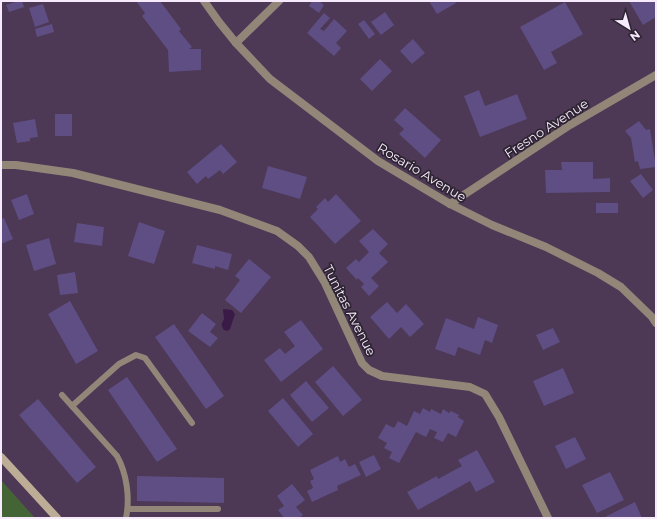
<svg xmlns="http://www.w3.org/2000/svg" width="657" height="519" font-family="Montserrat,sans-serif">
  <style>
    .green { fill: #456436 }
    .water { fill: #3a1a46 }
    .building { fill: #5e4e84 }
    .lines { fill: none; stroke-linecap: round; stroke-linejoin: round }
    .lane { stroke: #918678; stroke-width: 6 }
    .street { stroke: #918678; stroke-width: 8 }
    .secondary { stroke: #bead96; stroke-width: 8 }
    .labels { text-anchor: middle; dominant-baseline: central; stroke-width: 3.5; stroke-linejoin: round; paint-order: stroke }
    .street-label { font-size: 13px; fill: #f7eafd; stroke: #2d2431 }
  </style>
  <rect width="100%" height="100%" fill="#4d3855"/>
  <polygon class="green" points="1,480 35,518 1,518"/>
  <path class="water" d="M223 309 232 310 235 314 230 329 228 331 224 330C220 324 222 324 224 319 224 316 223 312 223 309Z"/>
  <g class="building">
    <polygon points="18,1 22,1 24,7 9,12 6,5"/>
    <polygon points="136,1 160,1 181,29 179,31 192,47 189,49 201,49 201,70 169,72 168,50 142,16 145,13"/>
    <polygon points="312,1 319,1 324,5 319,13 309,6"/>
    <polygon points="429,1 455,1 456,3 437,14"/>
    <polygon points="629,1 656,1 656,17 643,25"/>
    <polygon points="565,2 583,34 551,52 557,63 544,70 520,27"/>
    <polygon points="43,4 49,22 35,27 29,8"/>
    <polygon points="385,12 394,25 381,35 371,22"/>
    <polygon points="324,13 330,18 320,29 324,31 334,19 347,31 336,43 341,48 334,56 307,33"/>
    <polygon points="364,20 375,34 369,39 358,24"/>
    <polygon points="52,24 54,32 37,37 35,29"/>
    <polygon points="413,39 425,53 412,64 400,51"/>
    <polygon points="380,59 392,71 372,91 360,79"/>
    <polygon points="479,90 485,106 517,94 527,119 480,137 464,96"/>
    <polygon points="405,108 441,140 425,158 399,134 404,129 394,120"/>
    <rect x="55" y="114" width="17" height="22"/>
    <polygon points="35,119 38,137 30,138 30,141 17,143 13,123"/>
    <polygon points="639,121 646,130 650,129 656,167 640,169 638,161 635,162 631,138 625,131"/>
    <polygon points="221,144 237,162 223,174 220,170 208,179 206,176 197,184 187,172"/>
    <polygon points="561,162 593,162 593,179 610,178 610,192 546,193 545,170 562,170"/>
    <polygon points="268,166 307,177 300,199 262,188"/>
    <polygon points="641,174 653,190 643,198 630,181"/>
    <polygon points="27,194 34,214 19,220 11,200"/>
    <polygon points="336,194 361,221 335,244 310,217 318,209 316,207 325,198 328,202"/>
    <rect x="596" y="203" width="22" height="10"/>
    <polygon points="4,218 13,239 1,244 1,219"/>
    <polygon points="139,222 165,231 154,264 128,256"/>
    <polygon points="77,223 104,227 102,246 74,242"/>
    <polygon points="373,229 388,244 379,253 388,262 371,278 379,286 369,296 361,287 364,284 358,278 357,280 346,268 356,259 359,262 369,252 359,241"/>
    <polygon points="49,238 56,264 34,271 26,245"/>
    <polygon points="197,245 232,254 228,270 215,266 215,269 192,263"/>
    <polygon points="249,259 271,277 241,313 225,300 240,280 235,276"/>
    <polygon points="75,272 78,293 60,295 57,275"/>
    <polygon points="70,301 98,351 76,364 48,314"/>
    <polygon points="387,302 397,313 406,304 424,324 410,337 401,327 389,339 370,317"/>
    <polygon points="202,313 216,324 210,332 218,338 210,347 188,331"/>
    <polygon points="478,317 498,325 492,343 485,340 480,355 458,347 455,356 435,349 446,318 474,329"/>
    <polygon points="301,320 323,349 281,382 264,360 280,348 285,354 295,346 284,332"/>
    <polygon points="174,324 224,396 206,409 155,337"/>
    <polygon points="553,328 560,342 543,350 536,335"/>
    <polygon points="333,366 362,400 343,416 315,382"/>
    <polygon points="563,368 574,393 544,406 533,381"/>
    <polygon points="127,377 177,449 157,462 108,390"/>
    <polygon points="306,381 329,408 312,422 290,395"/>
    <polygon points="283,398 313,434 298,447 268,411"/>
    <polygon points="38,399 96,467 77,483 19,415"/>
    <polygon points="423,408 430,412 431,409 441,414 443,409 449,413 451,411 459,415 458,417 464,421 456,437 448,433 443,442 434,438 437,432 430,429 426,437 416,432 399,463 389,458 392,452 384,448 387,443 378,438 386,424 394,428 398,421 407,426 414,411 420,414"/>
    <polygon points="575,437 586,459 566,469 555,446"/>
    <polygon points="477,450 495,482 476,492 470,481 418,510 407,492 437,476 438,479 462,466 458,460"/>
    <polygon points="374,455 381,469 366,477 359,462"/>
    <polygon points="338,456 340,462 345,459 349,467 355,464 361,475 337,486 338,490 312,502 307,491 313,488 310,481 314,479 310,470"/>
    <polygon points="610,472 624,500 597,513 582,485"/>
    <polygon points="137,476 224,478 224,503 137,501"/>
    <polygon points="292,484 305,500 296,507 303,515 299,518 284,518 278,510 284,506 277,496"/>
    <polygon points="635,502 642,518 603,518"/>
  </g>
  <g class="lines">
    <g class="lane">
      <path d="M62 395 117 456C127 474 130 498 126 518"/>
      <polyline points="72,406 119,364 136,355 145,358 192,423"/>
      <polyline points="128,509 218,509"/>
    </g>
    <g class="street">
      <polyline points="204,1 219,22 236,43 270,79 378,161 450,204 492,225 546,247 598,273 621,287 652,317 656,323"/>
      <polyline points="236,43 279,1"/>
      <polyline points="1,165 16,165 73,173 109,182 220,210 277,231 298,246 309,257 325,283 362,363 369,370 382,376 470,387 485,394 499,417 548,518"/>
      <polyline points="450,204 570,125 656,75"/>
    </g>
    <polyline class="secondary" points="1,457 57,518"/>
  </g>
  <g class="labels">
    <g class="street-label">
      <text transform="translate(546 128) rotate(-33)">Fresno Avenue</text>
      <text transform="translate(422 172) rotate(31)">Rosario Avenue</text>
      <text transform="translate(350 310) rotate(63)">Tunitas Avenue</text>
    </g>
  </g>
  <rect width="657" height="519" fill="none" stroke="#f7eafd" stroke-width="4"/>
  <g transform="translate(629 28) rotate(143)" stroke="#2d2431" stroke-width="3" paint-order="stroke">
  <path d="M0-3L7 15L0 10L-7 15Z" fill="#f7eafd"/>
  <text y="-6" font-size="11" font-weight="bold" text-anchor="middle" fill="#f7eafd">N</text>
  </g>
</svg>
